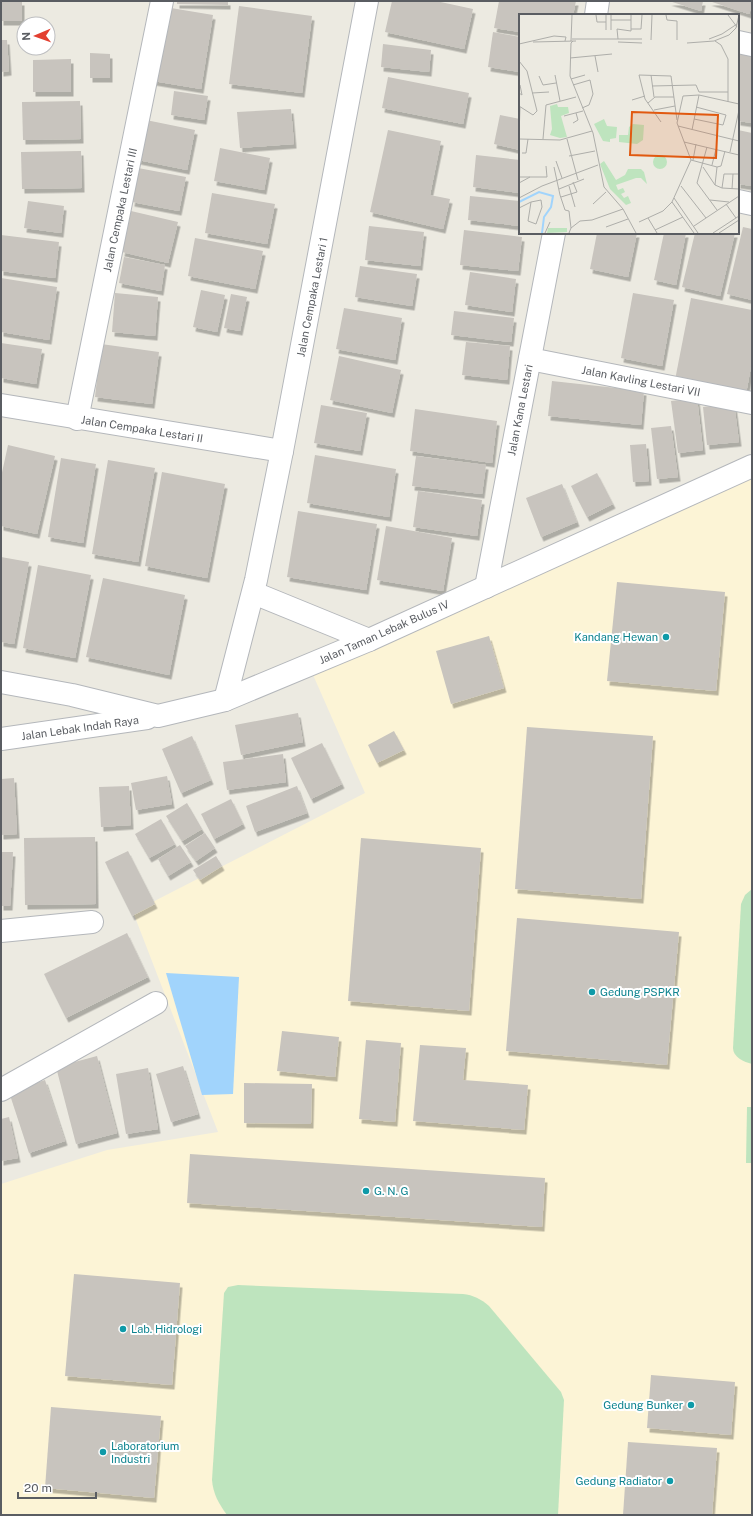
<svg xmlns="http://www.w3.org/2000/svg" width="753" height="1516" font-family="'Public Sans',sans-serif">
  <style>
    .commercial { fill: #fcf4d6 }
    .green { fill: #bee4be }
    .water { fill: #a1d4fc }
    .building { fill: #c8c4be; filter: url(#shadow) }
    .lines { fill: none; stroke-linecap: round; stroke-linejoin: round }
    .minor-casing { stroke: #b4b7bb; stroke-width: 24 }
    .minor { stroke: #fff; stroke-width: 22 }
    .culture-dot { fill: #0f9aa8; stroke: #fff; stroke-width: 1.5 }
    .labels { text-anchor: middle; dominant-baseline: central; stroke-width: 4; stroke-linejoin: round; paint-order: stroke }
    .street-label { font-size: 11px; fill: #5a5d62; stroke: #fff }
    .culture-label { font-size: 11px; fill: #0d838f; stroke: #fff; text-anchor: start }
    .inset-river { fill: none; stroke: #a1d4fc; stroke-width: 2 }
    .inset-road { fill: none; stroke: #aeaeaa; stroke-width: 1 }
    .view { fill: #e15910; fill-opacity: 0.15; stroke: #e15910; stroke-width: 2 }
    .inset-edge { fill: none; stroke: #5a5d62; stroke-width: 2 }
  </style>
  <defs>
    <filter id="shadow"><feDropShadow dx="2.5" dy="4.5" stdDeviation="0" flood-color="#0004"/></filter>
  </defs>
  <rect width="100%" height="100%" fill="#eceae1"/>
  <polygon class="commercial" points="752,474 752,1515 1,1515 1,1184 107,1150 218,1132 133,912 365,793 310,668"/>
  <g class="green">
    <path d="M752 889V1064C744 1062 733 1057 733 1048L741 904 745 895Z"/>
    <polygon points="747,1107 752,1107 752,1163 746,1163"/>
    <path d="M238 1285 463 1294C473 1295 481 1299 489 1306L561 1392 564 1400 558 1515H227C219 1504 213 1494 212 1480L224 1293 228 1287Z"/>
  </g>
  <polygon class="water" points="166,973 239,977 233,1094 202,1095"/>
  <g class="building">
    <rect x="1" y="1" width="21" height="20"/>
    <polygon points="177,1 228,1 228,5 177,4"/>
    <polygon points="392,1 436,1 473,9 464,49 385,32"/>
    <polygon points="499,1 576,1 573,15 520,15 520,32 494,28"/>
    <polygon points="669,1 703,1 701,11"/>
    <polygon points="709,1 752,1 752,6 749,14"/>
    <polygon points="239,6 312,16 302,93 229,84"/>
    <polygon points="165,7 213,15 201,89 153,81"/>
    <polygon points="493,32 520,37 520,72 488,67"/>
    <polygon points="1,40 7,40 9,71 1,72"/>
    <polygon points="383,44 431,50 429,72 381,67"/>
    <polygon points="738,52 752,54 752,123 738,121"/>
    <polygon points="90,53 110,54 110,78 90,78"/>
    <polygon points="71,59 71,92 33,92 33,60"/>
    <polygon points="388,77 469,93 463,124 382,108"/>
    <polygon points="174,91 208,96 204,120 171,115"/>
    <polygon points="80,101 81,139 23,140 22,102"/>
    <polygon points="291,109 294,144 240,148 237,112"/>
    <polygon points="500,115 520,119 520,150 494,144"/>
    <polygon points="146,120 195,130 187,170 138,160"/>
    <polygon points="388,130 441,141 430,195 450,199 443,229 370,212"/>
    <polygon points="738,130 752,133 752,186 738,184"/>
    <polygon points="220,148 270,158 264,190 214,181"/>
    <polygon points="81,151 82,188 22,189 21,152"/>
    <polygon points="476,155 520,160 520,193 473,187"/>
    <polygon points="138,168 186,177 179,211 132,202"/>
    <polygon points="212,193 275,204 267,244 205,233"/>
    <polygon points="470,196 520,201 520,226 468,220"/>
    <polygon points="28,201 64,206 61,233 24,228"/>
    <polygon points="131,211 178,222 168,263 122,252"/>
    <polygon points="369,226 424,232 420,266 365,260"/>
    <polygon points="743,227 752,229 752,300 727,294"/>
    <polygon points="464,230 522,237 518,271 460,265"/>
    <polygon points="597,233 637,233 628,277 590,269"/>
    <polygon points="664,233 686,233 676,285 654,280"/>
    <polygon points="695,233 735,233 720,296 682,287"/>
    <polygon points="1,235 59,242 55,278 1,271"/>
    <polygon points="195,238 263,251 255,289 188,276"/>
    <polygon points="124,257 165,265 161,291 119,283"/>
    <polygon points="360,266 417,274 412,306 355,297"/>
    <polygon points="470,272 516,279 512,312 465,305"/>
    <polygon points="1,278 57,287 49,340 1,332"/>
    <polygon points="201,290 225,295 217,332 193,327"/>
    <polygon points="115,293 158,297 155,336 112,332"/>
    <polygon points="633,293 674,300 662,366 621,358"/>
    <polygon points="231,294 247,297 240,331 224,328"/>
    <polygon points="691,298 752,310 752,361 746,394 675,380"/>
    <polygon points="344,308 402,318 395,360 336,349"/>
    <polygon points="454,311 514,318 511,342 451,335"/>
    <polygon points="466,342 510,346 507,380 462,375"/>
    <polygon points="1,343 42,349 36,384 1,378"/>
    <polygon points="101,344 159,352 152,404 95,397"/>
    <polygon points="339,356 401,370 392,413 330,400"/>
    <polygon points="552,381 644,391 641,425 548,416"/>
    <polygon points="697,398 703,450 678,453 671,401"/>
    <polygon points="734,403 739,442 707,445 703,407"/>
    <polygon points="321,405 367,413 360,451 314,443"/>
    <polygon points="415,409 497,421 492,463 410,451"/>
    <polygon points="671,426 678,477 657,479 651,428"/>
    <polygon points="646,444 649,481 633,482 630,445"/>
    <polygon points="8,445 55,456 37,534 1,526 1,477"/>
    <polygon points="315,455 396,469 389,517 307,503"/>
    <polygon points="416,456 486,465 482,494 412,486"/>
    <polygon points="61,458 96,464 83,543 48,537"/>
    <polygon points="108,460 155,468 138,562 92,554"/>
    <polygon points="162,472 225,484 207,578 145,566"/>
    <polygon points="597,473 613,504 587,517 571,486"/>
    <polygon points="562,484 577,522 541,537 526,498"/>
    <polygon points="418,491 482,500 477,536 413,527"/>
    <polygon points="298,511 377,524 366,590 287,577"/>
    <polygon points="386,526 452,538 443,591 377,580"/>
    <polygon points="1,557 29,562 14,644 1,642"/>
    <polygon points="38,565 91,575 75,658 23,648"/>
    <polygon points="103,578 185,595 169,675 86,657"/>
    <polygon points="617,582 725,592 716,691 607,681"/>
    <polygon points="489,636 504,688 451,704 436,651"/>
    <polygon points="298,713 303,742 241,755 235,725"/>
    <polygon points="527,727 653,736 641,899 515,889"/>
    <polygon points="394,731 404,750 377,763 368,745"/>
    <polygon points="192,736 211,780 181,793 162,749"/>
    <polygon points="322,743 342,784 311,799 291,758"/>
    <polygon points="283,754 286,782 227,790 223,762"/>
    <polygon points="167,776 172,804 136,810 131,783"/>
    <polygon points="14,778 17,834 1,835 1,779"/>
    <polygon points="129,786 131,825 101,827 99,787"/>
    <polygon points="297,786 307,813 255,832 246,806"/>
    <polygon points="231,799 243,824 214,839 201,814"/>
    <polygon points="187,803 202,829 182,841 166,816"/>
    <polygon points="161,819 175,844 149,858 135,834"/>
    <polygon points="205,833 215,848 196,861 185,846"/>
    <polygon points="95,837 96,904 25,905 24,838"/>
    <polygon points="361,838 481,848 469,1011 348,1001"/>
    <polygon points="180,845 191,862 168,876 158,859"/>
    <polygon points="128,851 155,904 132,916 105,862"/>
    <polygon points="1,852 13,852 10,906 1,906"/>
    <polygon points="216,856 222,866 200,880 193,870"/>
    <polygon points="517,918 679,932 667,1065 506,1051"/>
    <polygon points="127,933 148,977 66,1018 44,974"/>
    <polygon points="282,1031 339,1037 335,1077 277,1071"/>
    <polygon points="366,1040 401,1043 395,1122 359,1119"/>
    <polygon points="420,1045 466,1048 463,1080 528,1085 524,1130 413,1121"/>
    <polygon points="97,1056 117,1133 76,1144 56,1067"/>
    <polygon points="183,1066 198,1114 171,1122 156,1074"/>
    <polygon points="148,1068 158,1129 126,1134 116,1074"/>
    <polygon points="45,1080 65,1141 29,1153 9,1092"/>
    <polygon points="244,1083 312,1084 311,1124 244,1123"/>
    <polygon points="9,1117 18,1158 1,1161 1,1119"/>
    <polygon points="190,1154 545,1178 542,1227 187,1203"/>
    <polygon points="74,1274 180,1283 172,1385 65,1376"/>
    <polygon points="651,1375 735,1382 731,1435 647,1428"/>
    <polygon points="51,1407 161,1416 154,1498 45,1488"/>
    <polygon points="628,1442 717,1448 712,1515 623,1515"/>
  </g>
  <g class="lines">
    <defs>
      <g id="minor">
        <polyline points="596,15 598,1"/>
        <polyline points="738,42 752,45"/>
        <polyline points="738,201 752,204"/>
        <polyline points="530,359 752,403"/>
        <polyline points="1,405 282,451"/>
        <polyline points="77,419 162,1"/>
        <polyline points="486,587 554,233"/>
        <polyline points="254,593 369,640"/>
        <polyline points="1,682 72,695 158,716 225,700 369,640 752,466"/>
        <polyline points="225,700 256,580 282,451 367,1"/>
        <polyline points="1,739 147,718"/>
        <polyline points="1,931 92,922"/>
        <polyline points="1,1090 156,1003"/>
      </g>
    </defs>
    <use href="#minor" class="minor-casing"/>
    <use href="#minor" class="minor"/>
  </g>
  <g class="culture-dot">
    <circle cx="666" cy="637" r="4"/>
    <circle cx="592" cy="992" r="4"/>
    <circle cx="366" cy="1191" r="4"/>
    <circle cx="123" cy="1329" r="4"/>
    <circle cx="691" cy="1405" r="4"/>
    <circle cx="103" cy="1452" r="4"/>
    <circle cx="670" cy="1481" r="4"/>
  </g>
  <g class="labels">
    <g class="street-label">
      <text transform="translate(120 210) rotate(-78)">Jalan Cempaka Lestari III</text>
      <text transform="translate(312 297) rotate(-79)">Jalan Cempaka Lestari 1</text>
      <text transform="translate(641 381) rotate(11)">Jalan Kavling Lestari VII</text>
      <text transform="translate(520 410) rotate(-79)">Jalan Kana Lestari</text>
      <text transform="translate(142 429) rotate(9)">Jalan Cempaka Lestari II</text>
      <text transform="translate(384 632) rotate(-24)">Jalan Taman Lebak Bulus IV</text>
      <text transform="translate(80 728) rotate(-8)">Jalan Lebak Indah Raya</text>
    </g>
    <g class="culture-label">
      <text x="658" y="637" text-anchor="end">Kandang Hewan</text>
      <text x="600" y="992">Gedung PSPKR</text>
      <text x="374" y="1191">G. N. G</text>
      <text x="131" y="1329">Lab. Hidrologi</text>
      <text x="683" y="1405" text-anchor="end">Gedung Bunker</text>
      <text x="111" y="1446">Laboratorium<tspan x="111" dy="13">Industri</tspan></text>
      <text x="662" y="1481" text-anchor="end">Gedung Radiator</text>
    </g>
  </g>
  <g transform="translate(519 14)">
    <rect width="220" height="220" fill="#eceae1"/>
    <path d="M38 90 39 93H49L50 99 42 102 48 123 41 124 31 121 33 115 31 92ZM85 105 88 112 98 113 97 124 91 125V128L84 127 75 110ZM114 110 125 111 124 126 118 130 100 128V121H109L110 113ZM134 148a7 7 0 1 1 14 0a7 7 0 1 1-14 0ZM85 147 97 166 106 161 109 155H122L125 158 128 170 122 164H117L97 171 99 176 104 174 106 178 102 180 105 184 109 182 112 189 107 191 91 175 81 150ZM29 214H48V218L28 219Z" fill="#bee4be"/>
    <path class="inset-river" d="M0 188 20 178 34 182 32 193 25 203 23 219"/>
    <path class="inset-road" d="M77 1 78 8H87M87 1V16M92 1V16M147 1 148 6 158 7V26M209 1 218 13M92 6H112M112 15H122L123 1M53 25H123M99 25 98 15 112 17V1M190 25 203 20 218 10M132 26 133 1M52 27 53 1M54 27 52 29 51 62 74 119 85 173 104 195 117 219M196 27 202 31 209 45V88M14 28 57 27M99 28 123 29M168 29 195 27 210 21 217 14 220 1M0 30 35 22 47 23 46 27M76 42 79 58M51 44 93 40M0 47 8 57 18 97 14 101 0 92M36 61 41 87M132 61 135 83M20 62 24 71 37 69M52 65 66 61M54 71 71 66 74 80 70 91 63 94M133 72 177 71 180 78H209M0 79 3 81 1 71M13 79 30 78M113 86 126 82M129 89 136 83H155M135 96 156 92M45 102 64 97M175 105 204 111 207 101 177 93M142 108 126 85 120 61 152 62 158 106M54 109 59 106 57 99M159 112 220 127M173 116 180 81M0 122 1 93M0 125 41 126 73 117M24 125 27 91 57 83M48 125 59 166M165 128 220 141M188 133 178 169 198 196M211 138 220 96M3 139H7L9 125M50 142 76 137M172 146 198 153M174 146 177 130M37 147 43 164M193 151 197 135M35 153 41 181 46 196 50 197 52 214M184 153 196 171 203 174 220 175M0 163H28L27 152M196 171 198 153 202 152 206 137M50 172 56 193M162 172 187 204M203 174 205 160H220M40 175 65 165M213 175 214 160M0 176V169L11 163M42 183 58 178 54 168M0 184 23 172 79 151M155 184 179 219M191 186 210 188M153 188 175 219M74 190 87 178M207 190 217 204M0 194 12 188 22 186 23 193 17 210 9 207 12 188M129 204 138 219M120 208 144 197 153 188 172 146 158 109 164 82 180 81 220 90M175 212 220 182M87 213 109 205M136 216 164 203M26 219 31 208M50 219 52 214 61 207 73 206 104 195M194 219 220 202M200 219 220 206"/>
    <path class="view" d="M113 98 199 101 197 144 111 141Z"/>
    <rect width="220" height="220" class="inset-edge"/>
  </g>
  <rect width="753" height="1516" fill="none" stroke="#5a5d62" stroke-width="4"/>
  <g transform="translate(36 36) rotate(268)"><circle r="19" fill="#ffffff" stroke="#bdbec0"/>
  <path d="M0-3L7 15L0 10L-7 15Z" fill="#e33f30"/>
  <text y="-6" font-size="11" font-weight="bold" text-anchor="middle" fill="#5a5d62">N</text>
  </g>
  <path d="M18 1492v6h78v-6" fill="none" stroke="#5a5d62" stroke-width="2"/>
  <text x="24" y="1492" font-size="12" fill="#5a5d62" stroke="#ffffff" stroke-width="3" paint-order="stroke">20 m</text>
</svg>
